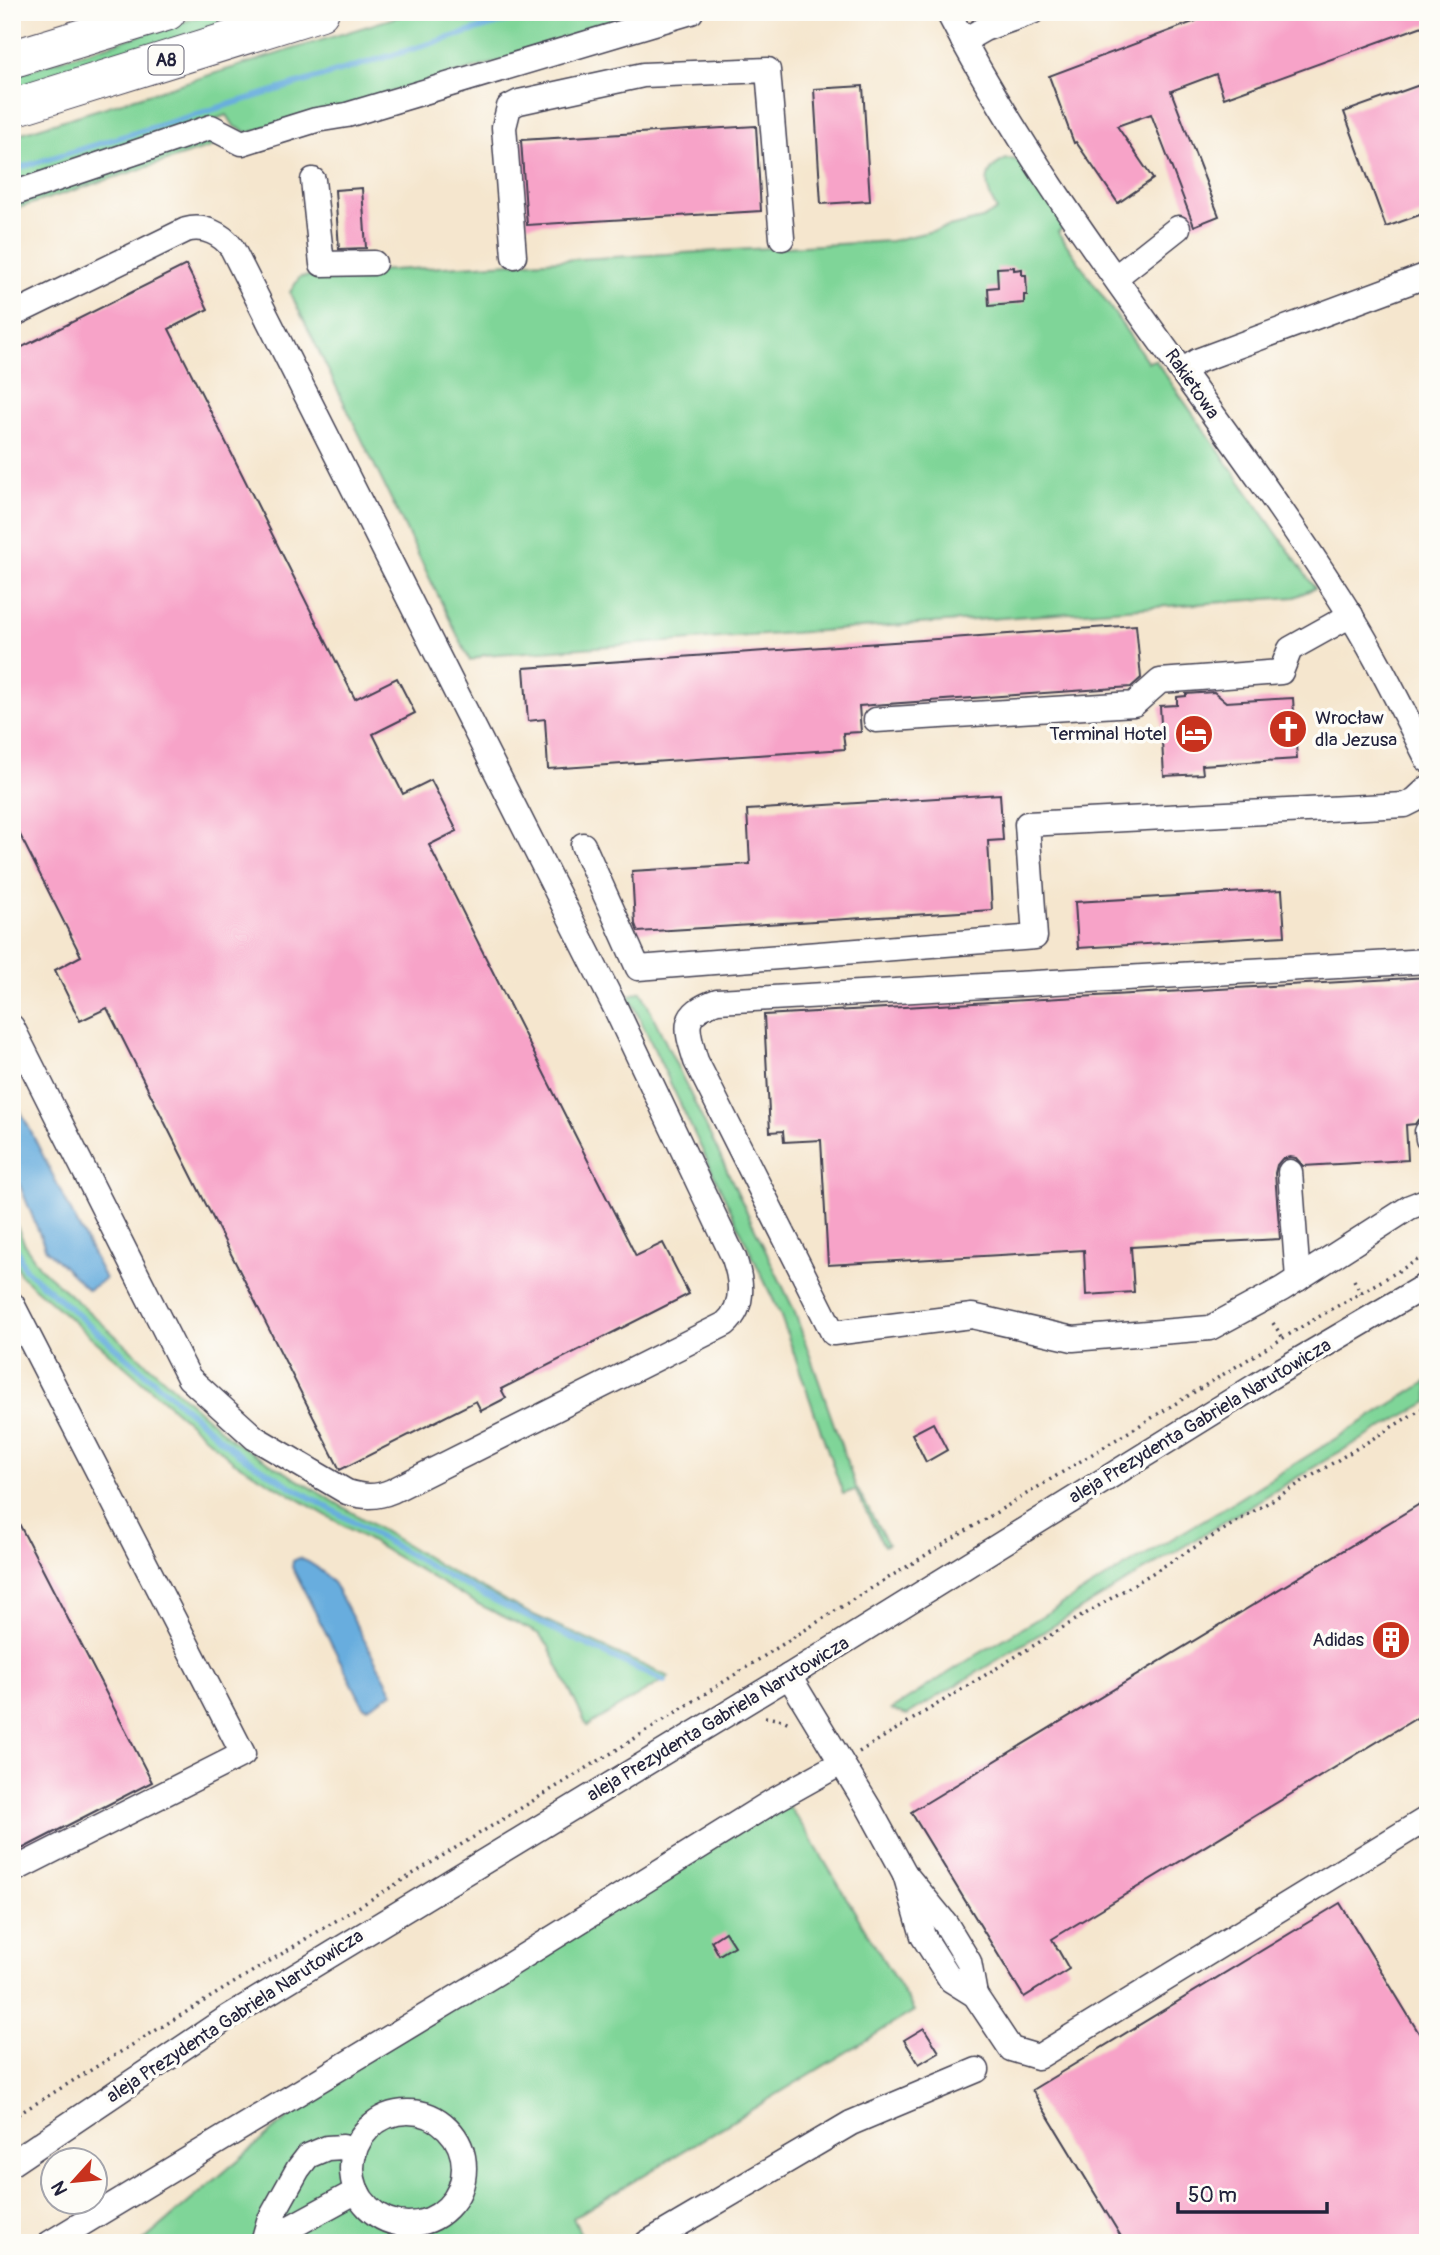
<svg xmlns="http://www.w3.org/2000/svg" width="1440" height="2255" font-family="Pangolin,sans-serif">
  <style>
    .green { fill: #7fd598; stroke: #507c6a; stroke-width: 2 }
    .water { fill: #68adde; stroke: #45688c; stroke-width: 2 }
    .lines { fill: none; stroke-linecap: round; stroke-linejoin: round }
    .stream { stroke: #68adde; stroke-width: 6 }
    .building { fill: #f7a3c8 }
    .minor-casing { stroke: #423f51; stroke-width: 27 }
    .highway-casing { stroke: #423f51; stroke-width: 39 }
    .path { stroke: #423f51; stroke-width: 3.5; stroke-dasharray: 2 5; stroke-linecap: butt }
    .minor { stroke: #fff; stroke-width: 24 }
    .highway { stroke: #fff; stroke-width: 37 }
    .labels { text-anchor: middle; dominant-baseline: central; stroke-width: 7; stroke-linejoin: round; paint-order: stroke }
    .shield { fill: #fdfcf7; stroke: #646373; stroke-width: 2 }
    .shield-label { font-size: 18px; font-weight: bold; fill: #22223b }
    .street-label { font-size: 19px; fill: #22223b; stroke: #fdfcf7 }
    .poi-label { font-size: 19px; fill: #22223b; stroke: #fdfcf7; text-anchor: end }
  </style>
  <rect width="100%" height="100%" fill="#fdfcf7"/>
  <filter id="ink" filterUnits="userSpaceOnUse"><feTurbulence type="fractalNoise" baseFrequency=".0143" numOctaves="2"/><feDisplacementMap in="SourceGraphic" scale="14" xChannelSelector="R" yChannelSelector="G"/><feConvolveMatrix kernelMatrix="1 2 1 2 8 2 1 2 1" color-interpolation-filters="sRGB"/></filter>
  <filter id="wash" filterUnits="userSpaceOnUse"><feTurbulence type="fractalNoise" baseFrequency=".00686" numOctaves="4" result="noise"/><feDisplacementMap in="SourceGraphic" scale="28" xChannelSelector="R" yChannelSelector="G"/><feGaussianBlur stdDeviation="1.57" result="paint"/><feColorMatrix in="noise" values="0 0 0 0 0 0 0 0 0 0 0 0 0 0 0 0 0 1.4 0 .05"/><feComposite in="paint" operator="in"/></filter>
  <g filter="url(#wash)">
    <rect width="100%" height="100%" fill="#f5e6ce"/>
    <g class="green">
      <polygon points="215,12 266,12 12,91 12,75"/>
      <polygon points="413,12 672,12 248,133 234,126 227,115 12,190 12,136"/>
      <polygon points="203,135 216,142 214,146 12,210 12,199"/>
      <path d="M1007 159C1011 159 1015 159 1018 161 1032 168 1057 212 1064 227L1058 232 1148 362 1155 360 1315 588 1295 597 484 655 470 661 290 292 300 277 375 271 891 241 982 219 997 210C985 189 980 170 1007 159Z"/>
      <polygon points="641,991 794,1310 855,1485 888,1544 884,1546 855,1490 843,1494 780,1314 629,996"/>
      <polygon points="12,1215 26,1247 41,1269 233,1441 458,1576 523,1610 669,1677 587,1726 548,1645 539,1634 476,1603 233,1461 21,1276 12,1256"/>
      <polygon points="1428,1381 1428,1402 1329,1458 907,1715 891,1710 970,1659 1227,1506"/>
      <polygon points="786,1802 810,1837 914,2011 573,2218 585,2243 141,2243 339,2074"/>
    </g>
    <g class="water">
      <polygon points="12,1094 105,1279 88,1290 46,1250 12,1166"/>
      <path d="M299 1558C314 1563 324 1572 334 1584L393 1693 368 1708 364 1707 292 1567 293 1561Z"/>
    </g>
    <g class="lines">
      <g class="stream">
        <polyline points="12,170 535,12"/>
        <polyline points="12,1239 25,1269 237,1453 287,1484 447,1576 528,1617 664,1681"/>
      </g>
    </g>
    <g id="blocks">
      <g class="building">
        <polygon points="1193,12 1428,12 1428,24 1224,98 1216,74 1171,91 1219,216 1194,226 1151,114 1117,126 1153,179 1118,203 1076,142 1074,143 1049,76 1196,21"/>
        <polygon points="1428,82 1428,212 1386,227 1344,112"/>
        <polygon points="863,86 870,201 821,204 814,89"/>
        <polygon points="756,126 761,211 527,225 521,140"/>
        <polygon points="362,188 366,248 339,249 335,190"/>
        <polygon points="186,265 208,309 169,329 355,699 397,678 415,713 373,734 403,794 431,780 457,831 429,845 636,1256 663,1243 689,1294 501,1389 506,1398 481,1411 476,1401 340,1470 107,1008 80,1021 55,970 81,956 12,819 12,352"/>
        <polygon points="1014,267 1014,270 1022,269 1022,275 1026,275 1027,295 1024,295 1024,303 989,306 988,288 998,287 997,268"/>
        <polygon points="1136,625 1141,678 1131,687 859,706 861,732 843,733 845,749 548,769 545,719 528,721 524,668"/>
        <polygon points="1214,692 1226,702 1293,698 1297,759 1202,765 1203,774 1164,776 1160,706 1177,705 1177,697 1186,696 1186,694"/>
        <polygon points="1000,794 1003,840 988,841 992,910 638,932 635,924 632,871 750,864 747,810"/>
        <polygon points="1282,890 1285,936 1078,948 1075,902"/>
        <polygon points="1428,977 1428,1118 1418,1120 1415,1124 1406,1125 1408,1160 1303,1166 1296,1158 1290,1157 1282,1159 1277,1165 1275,1173 1280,1239 1131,1247 1134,1292 1086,1295 1084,1250 828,1265 821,1140 784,1142 783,1131 770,1132 764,1015"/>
        <polygon points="933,1423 947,1450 926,1462 912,1434"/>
        <polygon points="1428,1499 1428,1711 1052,1939 1069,1969 1024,1997 911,1812"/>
        <polygon points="12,1510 152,1782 12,1854"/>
        <polygon points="1340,1903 1428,2048 1428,2243 1125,2243 1032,2090"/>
        <polygon points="725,1932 734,1946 719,1955 711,1941"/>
        <polygon points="924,2028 939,2052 919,2064 904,2040"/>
      </g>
    </g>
  </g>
  <g filter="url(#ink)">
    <use href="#blocks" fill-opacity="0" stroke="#423f51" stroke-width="2"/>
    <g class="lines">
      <defs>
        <g id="minor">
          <path d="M948 12C1055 220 1214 401 1339 597 1373 649 1400 705 1428 760"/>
          <polyline points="963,41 984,29 1032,12"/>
          <polyline points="313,180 322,264 374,263"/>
          <polyline points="12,194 211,127 242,143 316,120 347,115 691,12"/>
          <polyline points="514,256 504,127 509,107 519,102 643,75 768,70 782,238"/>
          <polyline points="1116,277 1178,228"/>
          <path d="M12 315 186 230C204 225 222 234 232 248L615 1007 734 1258C742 1281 745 1307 725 1324L392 1491C376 1498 363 1497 347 1492L255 1438 189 1378 12 1027"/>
          <polyline points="1183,371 1197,361 1428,275"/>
          <polyline points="876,720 1134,704 1160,681 1281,672 1290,649 1351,615"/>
          <polyline points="583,845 638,968 1035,937 1027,824 1405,805 1415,800 1428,788"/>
          <path d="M1428 961 717 1001C680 1014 686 1028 696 1061L833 1333 972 1316 1073 1339 1210 1328 1282 1289 1410 1207 1428 1200"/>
          <polyline points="1427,1132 1428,1139"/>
          <polyline points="1290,1172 1298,1279"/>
          <polyline points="12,1304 243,1754 12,1871"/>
          <polyline points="789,1676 869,1808 905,1874 946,1924 969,1962 975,1995"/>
          <polyline points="905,1874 923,1936 951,1980 975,1995 1011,2049 1038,2057 1428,1818"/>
          <circle cx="408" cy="2168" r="56"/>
          <polyline points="12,2163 230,2016 789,1676 1270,1377 1428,1284"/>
          <polyline points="263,2242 269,2221 298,2169 308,2156 327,2148 343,2147 354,2154"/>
          <polyline points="50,2243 495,1974 773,1801 841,1763"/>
          <polyline points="262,2243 357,2191"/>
          <polyline points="647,2243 851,2123 977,2070"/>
        </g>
        <g id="highway">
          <polyline points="12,59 167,12"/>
          <polyline points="12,108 320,12"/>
        </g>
      </defs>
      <use href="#minor" class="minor-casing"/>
      <use href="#highway" class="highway-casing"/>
      <g class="path">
        <polyline points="1354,1280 1361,1293"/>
        <polyline points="1273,1323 1283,1338"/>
        <polyline points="765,1717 783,1720 791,1724"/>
        <polyline points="859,1752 1428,1405"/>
        <polyline points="12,2118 618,1749 857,1597 1303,1326 1428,1254"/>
      </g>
      <use href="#minor" class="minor"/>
      <use href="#highway" class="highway"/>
    </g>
  </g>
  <defs>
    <symbol id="church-disc" viewBox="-11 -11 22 22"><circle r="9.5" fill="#c8321e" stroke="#fdfcf7"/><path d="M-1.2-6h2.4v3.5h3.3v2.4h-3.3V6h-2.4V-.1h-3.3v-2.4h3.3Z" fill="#fff"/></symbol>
    <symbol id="hotel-disc" viewBox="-11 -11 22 22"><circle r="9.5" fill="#c8321e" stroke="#fdfcf7"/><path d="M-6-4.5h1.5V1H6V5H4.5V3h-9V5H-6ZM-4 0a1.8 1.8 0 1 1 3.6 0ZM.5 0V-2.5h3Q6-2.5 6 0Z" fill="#fff"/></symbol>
    <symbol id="building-disc" viewBox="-11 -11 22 22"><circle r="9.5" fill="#c8321e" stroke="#fdfcf7"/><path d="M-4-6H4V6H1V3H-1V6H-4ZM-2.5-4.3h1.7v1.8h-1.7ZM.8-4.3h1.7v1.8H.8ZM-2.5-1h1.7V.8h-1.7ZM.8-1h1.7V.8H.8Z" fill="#fff"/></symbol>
  </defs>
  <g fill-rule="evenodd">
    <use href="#church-disc" x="1266" y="707" width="44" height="44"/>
    <use href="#hotel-disc" x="1172" y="712" width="44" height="44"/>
    <use href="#building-disc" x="1369" y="1618" width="44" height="44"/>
  </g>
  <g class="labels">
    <rect class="shield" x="148.5" y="45.5" width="35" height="29" rx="5"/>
    <g class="shield-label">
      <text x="166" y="60">A8</text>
    </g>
    <g class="street-label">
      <text transform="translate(1192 384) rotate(55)">Rakietowa</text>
      <text transform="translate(1200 1421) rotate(-31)">aleja Prezydenta Gabriela Narutowicza</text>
      <text transform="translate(718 1719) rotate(-31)">aleja Prezydenta Gabriela Narutowicza</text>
      <text transform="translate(235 2016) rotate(-33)">aleja Prezydenta Gabriela Narutowicza</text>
    </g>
    <g class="poi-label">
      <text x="1315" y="718" text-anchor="start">Wrocław<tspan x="1315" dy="22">dla Jezusa</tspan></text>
      <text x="1167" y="734">Terminal Hotel</text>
      <text x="1364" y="1640">Adidas</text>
    </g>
  </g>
  <rect width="1440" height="2255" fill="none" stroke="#fdfcf7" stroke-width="42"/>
  <g transform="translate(74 2181) rotate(243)"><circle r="33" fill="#fdfcf7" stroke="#a5a5ac" stroke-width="2"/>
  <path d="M0-5L12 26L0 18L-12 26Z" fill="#c8321e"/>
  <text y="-10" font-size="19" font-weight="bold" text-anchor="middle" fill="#22223b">N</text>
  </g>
  <path d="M1178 2202v10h149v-10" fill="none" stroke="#22223b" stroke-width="3.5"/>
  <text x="1188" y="2202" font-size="21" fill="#22223b" stroke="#fdfcf7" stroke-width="5" paint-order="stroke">50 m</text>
</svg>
